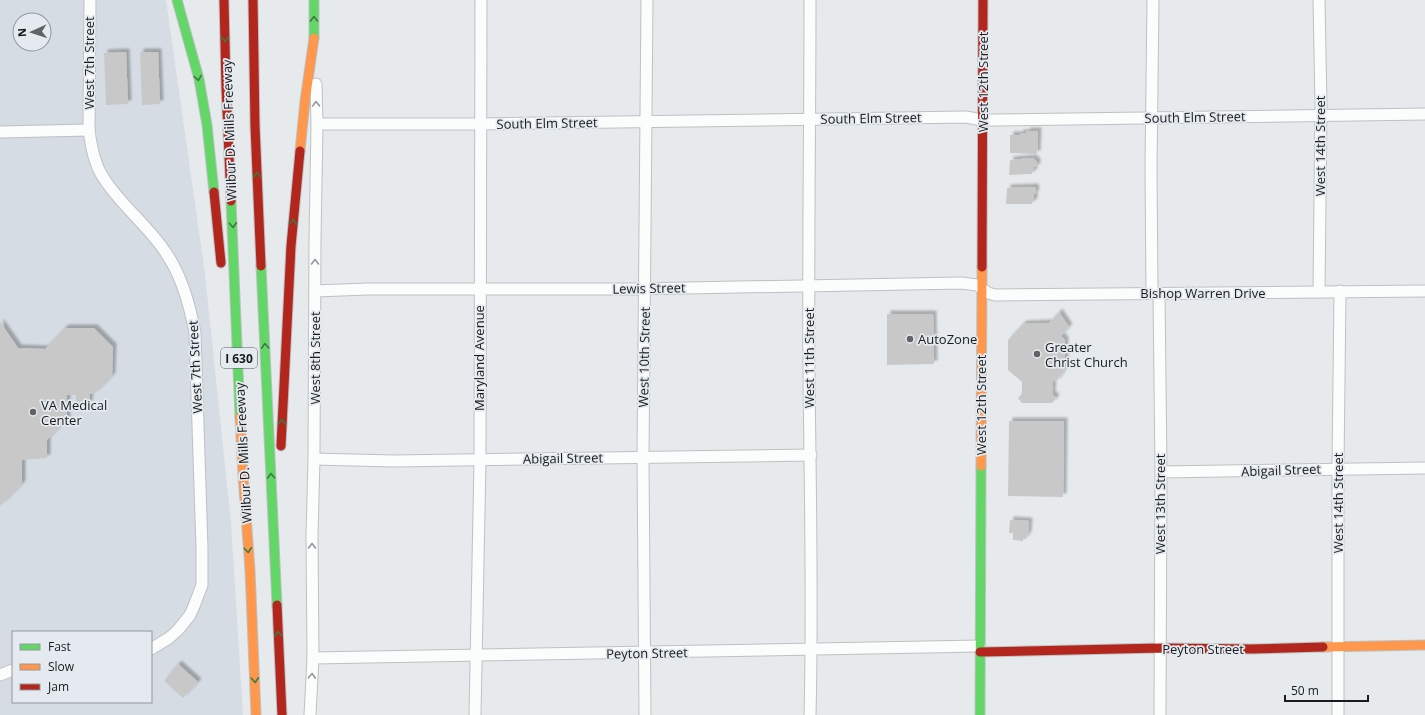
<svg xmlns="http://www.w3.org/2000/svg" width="1425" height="715" font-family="'Open Sans',sans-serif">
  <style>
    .built { fill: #d5dce3; fill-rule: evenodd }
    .building { fill: #c8c8c9; filter: url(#shadow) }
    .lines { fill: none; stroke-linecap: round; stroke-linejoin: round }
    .street-casing { stroke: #bec0c2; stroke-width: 13 }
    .fast-casing { stroke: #bec0c2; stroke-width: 11 }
    .slow-casing { stroke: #bec0c2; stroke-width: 11 }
    .jam-casing { stroke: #bec0c2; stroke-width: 11 }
    .street { stroke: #fbfcfc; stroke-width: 11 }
    .fast { stroke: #63d668; stroke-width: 9 }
    .slow { stroke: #ff974d; stroke-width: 9 }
    .jam { stroke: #b3261e; stroke-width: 9 }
    .oneway { stroke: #3e7842 }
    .oneway2 { stroke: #959798 }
    .poi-dot { fill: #616365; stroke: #e4eaef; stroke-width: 1.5 }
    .labels { text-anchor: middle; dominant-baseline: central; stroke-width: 3.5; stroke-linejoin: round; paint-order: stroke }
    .shield { fill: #e4eaef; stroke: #56595c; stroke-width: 1 }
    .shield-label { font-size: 12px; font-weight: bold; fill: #191b1d }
    .street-label { font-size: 13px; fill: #191b1d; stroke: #e4eaef }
    .poi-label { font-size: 13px; fill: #191b1d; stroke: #e4eaef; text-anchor: start }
  </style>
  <defs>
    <filter id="shadow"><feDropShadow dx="3.5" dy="-3.5" stdDeviation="1" flood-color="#0004"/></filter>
  </defs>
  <rect width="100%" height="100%" fill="#e7eaec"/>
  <path class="built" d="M0 0H166L205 274 231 523 243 715H0ZM20 20H44V44H20ZM13 632H151V702H13Z"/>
  <g class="building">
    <polygon points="126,52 128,104 106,105 104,53"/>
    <polygon points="140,52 158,52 160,104 142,105"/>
    <polygon points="1027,131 1038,131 1037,154 1010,153 1010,135 1020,135 1020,133 1026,133"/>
    <polygon points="1033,158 1037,162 1037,167 1034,167 1034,172 1032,172 1032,174 1009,175 1010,160"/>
    <polygon points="1035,187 1036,193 1034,194 1034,201 1031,204 1006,204 1007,188"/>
    <polygon points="1059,312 1069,327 1061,336 1065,340 1065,369 1056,382 1054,380 1053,382 1052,394 1056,398 1052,403 1022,403 1018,398 1022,394 1022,382 1008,370 1008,340 1023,324 1049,323"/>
    <polygon points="887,314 933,314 934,364 887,365"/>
    <polygon points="0,322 18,348 45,349 65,328 94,328 113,347 112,376 94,394 90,394 89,404 76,404 76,395 67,395 67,420 47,440 47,458 22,460 22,484 0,506"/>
    <polygon points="1009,421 1064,421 1063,497 1008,496"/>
    <polygon points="1010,520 1029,521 1028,535 1026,536 1026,539 1023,539 1023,541 1013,540 1013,533 1009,533"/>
    <polygon points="178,664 198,682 183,698 164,681"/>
  </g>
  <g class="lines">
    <defs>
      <g id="street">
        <path d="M90 0 89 130C91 146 94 164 103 177 120 205 148 225 166 253 182 276 190 306 195 333L202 548V585L194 606 190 615 178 630 169 638 151 649"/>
        <polyline points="317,124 480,124 966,117 982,120 996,120 1425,114"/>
        <polyline points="0,132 89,130"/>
        <polyline points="315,291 368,289 634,289 961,283 977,285 988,293 995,295 1425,291"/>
        <polyline points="1319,292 1321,106 1319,0"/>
        <polyline points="1152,293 1151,168 1153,0"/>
        <polyline points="1159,293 1161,472 1160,715"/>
        <polyline points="314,459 394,461 811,455"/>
        <polyline points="1161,472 1425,468"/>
        <polyline points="313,658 980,646"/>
        <polyline points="0,675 13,670"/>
        <polyline points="310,715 313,658 312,536 314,459 315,239 317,124 316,84"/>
        <polyline points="475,715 480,460 481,0"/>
        <polyline points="645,715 643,457 647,0"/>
        <path d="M810 715C813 600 810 485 809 370 808 247 810 123 810 0"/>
        <polyline points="1338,715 1338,468 1340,291"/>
      </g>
      <g id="fast">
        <polyline points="177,0 199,79 207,125 214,192"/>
        <polyline points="314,0 314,38"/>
        <polyline points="231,201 240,417"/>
        <polyline points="261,266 277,605"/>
        <polyline points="980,715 981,466"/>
      </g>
      <g id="slow">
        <polyline points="300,151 305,101 314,38"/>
        <polyline points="240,417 243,475 250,570 256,715"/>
        <polyline points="981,466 982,267"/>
        <polyline points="1323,647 1425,645"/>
      </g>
      <g id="jam">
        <polyline points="224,0 226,87 231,201"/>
        <polyline points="253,0 255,126 261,266"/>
        <polyline points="214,192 221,263"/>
        <polyline points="982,267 983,0"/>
        <polyline points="281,446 291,246 300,151"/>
        <polyline points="277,605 282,715"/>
        <polyline points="980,652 1160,648 1251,649 1323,647"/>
      </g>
    </defs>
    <use href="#street" class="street-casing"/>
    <use href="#fast" class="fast-casing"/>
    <use href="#slow" class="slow-casing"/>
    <use href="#jam" class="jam-casing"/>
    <use href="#street" class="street"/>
    <use href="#fast" class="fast"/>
    <use href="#slow" class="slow"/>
    <use href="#jam" class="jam"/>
  </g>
  <defs><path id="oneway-chevron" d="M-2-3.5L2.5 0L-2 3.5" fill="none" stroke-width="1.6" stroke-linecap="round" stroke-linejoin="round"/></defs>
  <g class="oneway">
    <use href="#oneway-chevron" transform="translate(314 19) rotate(-91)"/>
    <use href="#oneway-chevron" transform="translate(225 39) rotate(89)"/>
    <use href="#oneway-chevron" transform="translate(198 78) rotate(79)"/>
    <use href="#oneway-chevron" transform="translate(257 175) rotate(-93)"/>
    <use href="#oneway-chevron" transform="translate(293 222) rotate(-85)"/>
    <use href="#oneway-chevron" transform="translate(233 225) rotate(87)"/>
    <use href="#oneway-chevron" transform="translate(265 346) rotate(-93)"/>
    <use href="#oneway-chevron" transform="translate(282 422) rotate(-87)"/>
    <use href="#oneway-chevron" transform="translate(271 476) rotate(-93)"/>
    <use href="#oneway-chevron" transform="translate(248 550) rotate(86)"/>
    <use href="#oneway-chevron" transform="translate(278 634) rotate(-93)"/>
    <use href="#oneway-chevron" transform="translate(255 680) rotate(87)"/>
  </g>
  <g class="oneway2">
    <use href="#oneway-chevron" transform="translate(316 104) rotate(-92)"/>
    <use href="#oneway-chevron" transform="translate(315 262) rotate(-90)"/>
    <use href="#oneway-chevron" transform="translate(312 546) rotate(-90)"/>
    <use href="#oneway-chevron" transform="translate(312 676) rotate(-87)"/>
  </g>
  <g class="poi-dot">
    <circle cx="910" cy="339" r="4"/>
    <circle cx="1037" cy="354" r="4"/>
    <circle cx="33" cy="412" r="4"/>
  </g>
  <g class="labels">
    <rect class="shield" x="221" y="348" width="36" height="20" rx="3"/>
    <g class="shield-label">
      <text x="239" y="358">I 630</text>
    </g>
    <g class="street-label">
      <text transform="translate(89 63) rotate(-90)">West 7th Street</text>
      <text transform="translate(983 82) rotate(-90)">West 12th Street</text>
      <text transform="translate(1195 117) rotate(-1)">South Elm Street</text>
      <text transform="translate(871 118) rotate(-1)">South Elm Street</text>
      <text transform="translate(547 123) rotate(-1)">South Elm Street</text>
      <text transform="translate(229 130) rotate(-92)">Wilbur D. Mills Freeway</text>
      <text transform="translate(1320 146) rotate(-90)">West 14th Street</text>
      <text transform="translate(649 288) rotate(-1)">Lewis Street</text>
      <text x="1203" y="293">Bishop Warren Drive</text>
      <text transform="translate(644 357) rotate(-89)">West 10th Street</text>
      <text transform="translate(315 358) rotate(-90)">West 8th Street</text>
      <text transform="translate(479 358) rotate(-90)">Maryland Avenue</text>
      <text transform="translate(809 358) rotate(-90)">West 11th Street</text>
      <text transform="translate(195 367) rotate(-93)">West 7th Street</text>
      <text transform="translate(981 405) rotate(-90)">West 12th Street</text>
      <text transform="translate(243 453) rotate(-93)">Wilbur D. Mills Freeway</text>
      <text transform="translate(563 458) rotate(-1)">Abigail Street</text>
      <text transform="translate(1281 470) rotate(-2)">Abigail Street</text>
      <text transform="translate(1338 503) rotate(-90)">West 14th Street</text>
      <text transform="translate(1160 504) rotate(-90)">West 13th Street</text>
      <text x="1203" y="649">Peyton Street</text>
      <text transform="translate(647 653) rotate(-1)">Peyton Street</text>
    </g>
    <g class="poi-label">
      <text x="918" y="339">AutoZone</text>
      <text x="1045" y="347">Greater<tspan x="1045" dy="15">Christ Church</tspan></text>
      <text x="41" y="405">VA Medical<tspan x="41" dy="15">Center</tspan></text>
    </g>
  </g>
  <rect x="12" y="631" width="140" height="72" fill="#e4eaef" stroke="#93979b"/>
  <rect x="20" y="644" width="20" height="6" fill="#63d668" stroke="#93979b"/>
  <text x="48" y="651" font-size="12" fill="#191b1d">Fast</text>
  <rect x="20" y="664" width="20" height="6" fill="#ff974d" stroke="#93979b"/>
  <text x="48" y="671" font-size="12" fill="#191b1d">Slow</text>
  <rect x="20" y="684" width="20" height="6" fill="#b3261e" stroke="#93979b"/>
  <text x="48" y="691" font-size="12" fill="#191b1d">Jam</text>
  <g transform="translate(32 32) rotate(267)"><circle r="19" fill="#e4eaef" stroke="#93979b"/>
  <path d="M0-3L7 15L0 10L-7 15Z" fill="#616365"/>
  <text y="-6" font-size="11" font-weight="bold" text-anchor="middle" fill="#191b1d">N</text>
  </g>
  <path d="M1285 695v6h83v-6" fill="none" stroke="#191b1d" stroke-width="2"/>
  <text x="1291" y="695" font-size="12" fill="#191b1d" stroke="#e4eaef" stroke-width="3" paint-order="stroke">50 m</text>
</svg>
